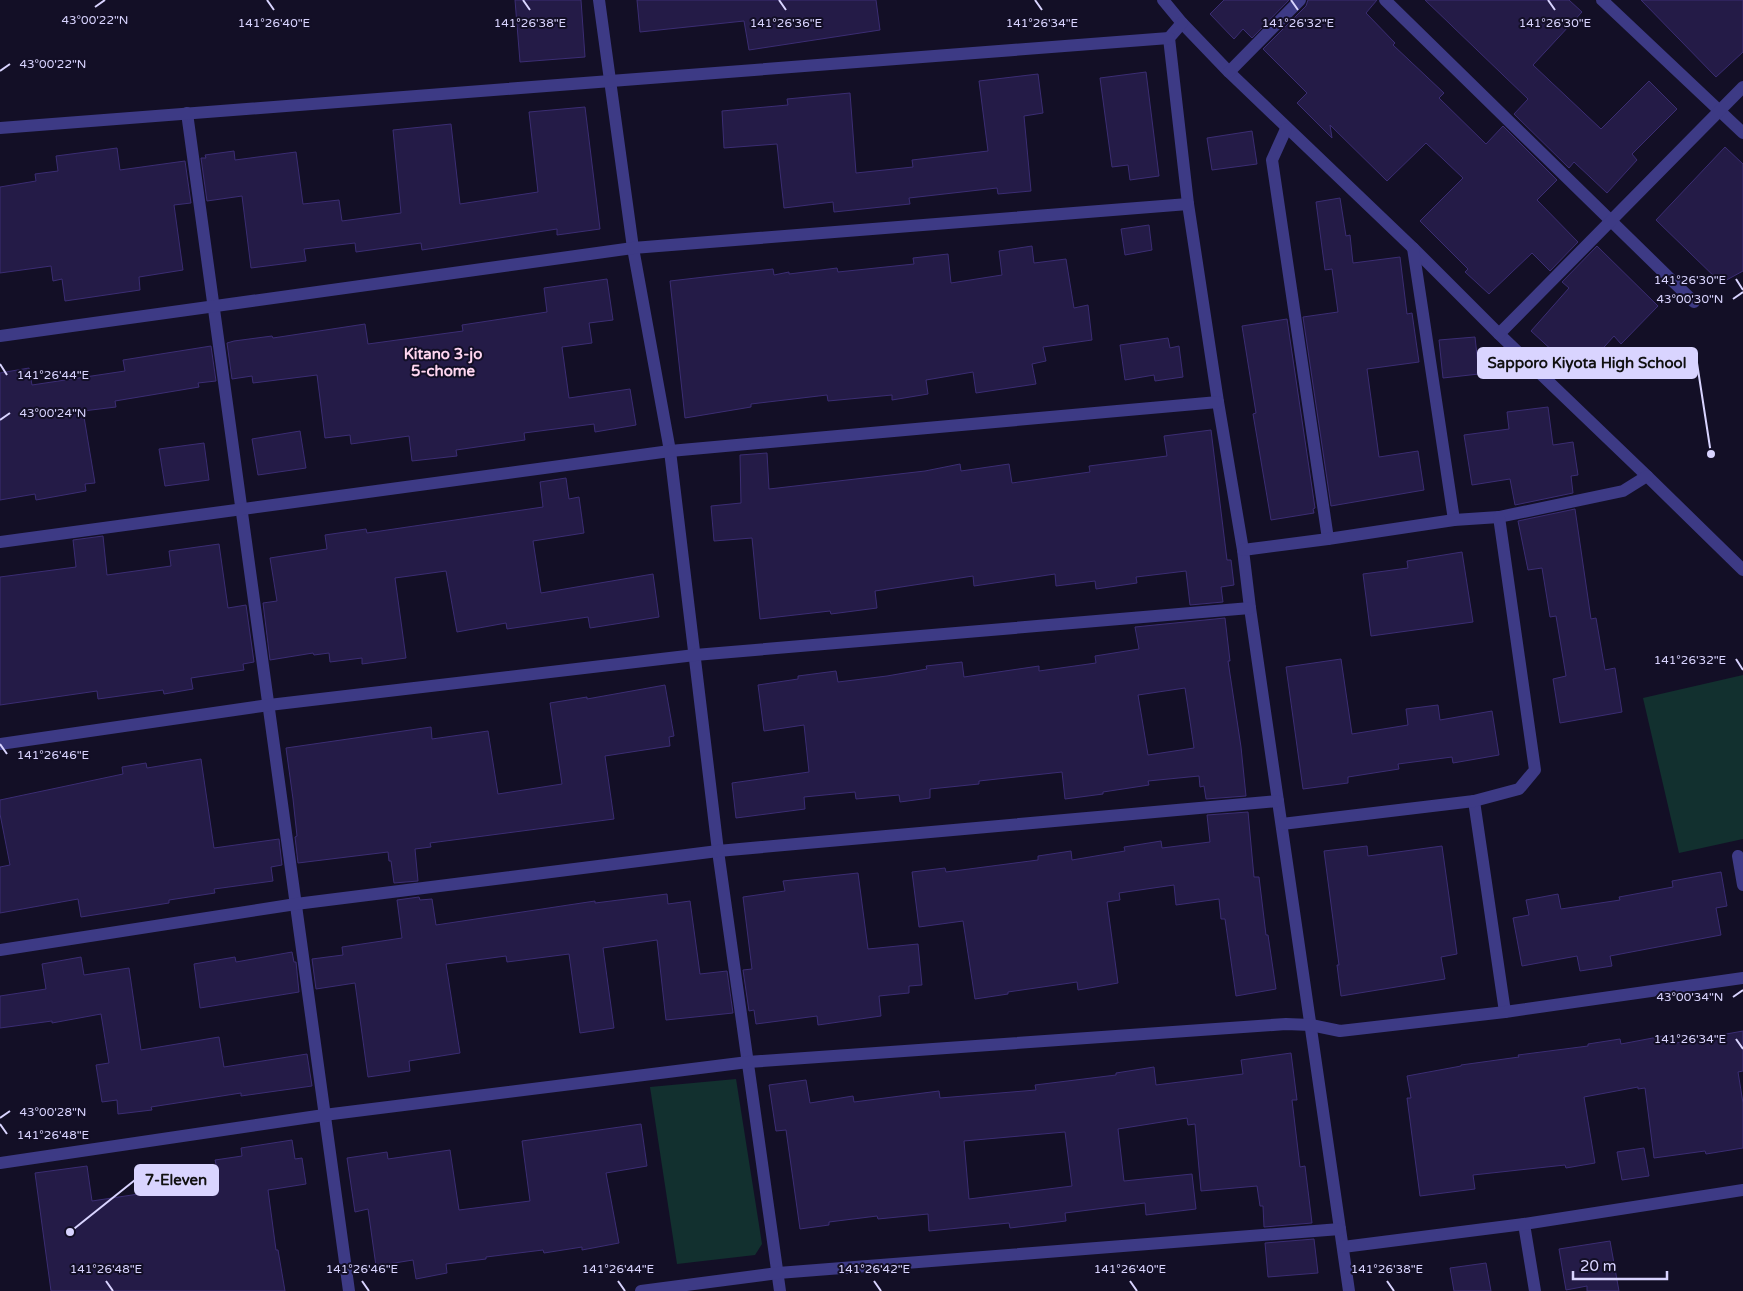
<svg xmlns="http://www.w3.org/2000/svg" width="1743" height="1291" font-family="'Varela Round',sans-serif">
  <style>
    .green { fill: #12302f }
    .building { fill: #241b47; stroke: #3b2d73; fill-rule: evenodd }
    .lines { fill: none; stroke-linecap: round; stroke-linejoin: round }
    .minor { stroke: #3d3a85; stroke-width: 12 }
    .ticks { fill: none; stroke: #d9d4ff; stroke-width: 2 }
    .labels { text-anchor: middle; dominant-baseline: central; stroke-width: 4; stroke-linejoin: round; paint-order: stroke }
    .neighbourhood-label { font-size: 15px; font-weight: bold; fill: #ffd6f0; stroke: #130f26 }
    .ticks-label { font-size: 12px; text-anchor: middle; fill: #d9d4ff; stroke: #130f26; stroke-width: 4; stroke-linejoin: round; paint-order: stroke }
    .leader { fill: none; stroke: #d9d4ff; stroke-width: 2 }
    .callout-dot { fill: #d9d4ff; stroke: #130f26; stroke-width: 2 }
    .callout { fill: #d9d4ff; stroke: #d9d4ff; stroke-width: 2 }
    .callout-label { font-size: 15px; text-anchor: middle; font-weight: bold; fill: #111 }
  </style>
  <rect width="100%" height="100%" fill="#130f26"/>
  <g class="green">
    <polygon points="1743,675 1743,839 1679,853 1643,698"/>
    <polygon points="736,1079 762,1244 755,1255 677,1264 650,1087"/>
  </g>
  <g class="building">
    <polygon points="515,0 581,0 585,57 520,62"/>
    <polygon points="637,0 876,0 880,30 749,50 744,21 640,32"/>
    <polygon points="1224,0 1289,0 1252,38 1243,29 1234,39 1210,14"/>
    <polygon points="1308,0 1377,0 1366,13 1395,43 1393,45 1444,93 1439,98 1486,144 1503,126 1557,180 1537,200 1578,242 1550,271 1532,253 1489,294 1465,272 1468,269 1420,221 1463,178 1426,143 1387,181 1330,125 1332,138 1297,103 1307,93 1263,49 1306,6"/>
    <polygon points="1425,0 1569,0 1582,12 1533,65 1601,129 1649,81 1677,109 1632,154 1637,160 1607,193 1574,162 1569,168 1514,114 1528,99"/>
    <polygon points="1641,0 1743,0 1743,52 1716,77"/>
    <polygon points="1146,72 1159,176 1130,180 1128,165 1112,167 1100,78"/>
    <polygon points="1038,74 1043,113 1024,116 1031,191 998,194 997,188 909,198 910,204 834,212 833,202 784,208 777,144 724,148 722,111 788,105 787,99 850,93 856,173 913,167 912,160 988,151 979,81"/>
    <polygon points="585,107 600,229 557,235 557,229 422,250 421,243 356,252 355,243 304,249 306,261 251,268 242,196 207,201 201,158 206,158 205,155 234,151 235,160 296,152 303,204 339,200 342,221 401,213 393,130 451,124 460,204 538,192 529,112"/>
    <polygon points="1252,131 1257,164 1212,170 1207,138"/>
    <polygon points="1725,147 1743,164 1743,271 1721,283 1656,220"/>
    <polygon points="117,148 120,170 185,161 191,203 174,205 183,270 139,277 140,290 65,301 62,279 53,281 51,266 0,273 0,187 36,181 35,174 58,171 56,156"/>
    <polygon points="1340,198 1346,236 1350,235 1353,263 1400,257 1407,314 1412,313 1419,362 1367,369 1379,457 1418,451 1424,490 1331,506 1303,317 1338,312 1332,269 1325,270 1316,202"/>
    <polygon points="1149,225 1152,250 1125,255 1121,229"/>
    <polygon points="1032,246 1034,263 1066,259 1074,308 1088,305 1092,340 1043,347 1046,361 1032,364 1036,384 976,393 973,372 926,380 928,394 892,400 892,395 828,401 827,395 751,404 751,407 685,418 670,281 773,269 774,275 789,272 789,274 837,268 838,272 914,264 913,258 948,254 951,283 1002,275 999,251"/>
    <polygon points="1597,246 1658,306 1621,344 1614,336 1579,375 1531,331 1569,288 1562,282"/>
    <polygon points="607,279 613,320 589,323 592,343 562,347 569,398 630,389 636,425 595,432 594,424 524,433 525,440 456,450 457,456 412,461 409,436 351,444 350,435 325,438 317,375 253,383 252,376 232,379 227,343 234,341 272,336 273,338 365,324 368,344 463,331 462,325 547,312 544,288"/>
    <polygon points="1287,319 1315,508 1313,509 1314,513 1271,520 1253,414 1256,413 1242,326"/>
    <polygon points="1475,337 1479,374 1443,378 1439,340"/>
    <polygon points="1168,338 1170,348 1179,346 1183,377 1155,381 1154,375 1125,380 1120,345"/>
    <polygon points="211,346 216,381 198,383 199,387 115,401 116,407 83,411 95,483 85,484 86,491 36,500 35,494 0,500 0,373 29,368 32,385 125,371 123,360"/>
    <polygon points="1548,407 1553,445 1573,442 1578,475 1571,476 1573,493 1515,505 1510,479 1472,485 1464,435 1509,429 1507,412"/>
    <polygon points="1211,430 1227,560 1231,560 1234,585 1221,587 1223,602 1190,605 1186,571 1136,577 1137,583 1096,589 1095,581 1056,586 1055,574 974,586 973,576 875,591 877,608 831,614 830,611 760,619 752,538 714,541 711,506 741,503 740,455 767,453 769,489 925,471 960,464 961,471 1009,464 1012,483 1090,472 1089,466 1167,456 1164,436"/>
    <polygon points="300,431 306,468 258,475 252,439"/>
    <polygon points="204,443 209,480 165,486 159,449"/>
    <polygon points="566,478 569,499 579,497 584,533 533,541 541,593 653,574 659,617 590,628 588,617 507,629 506,623 457,632 446,571 395,578 406,658 362,664 362,658 330,662 329,653 314,655 313,653 270,660 263,603 277,601 270,558 327,549 325,535 366,529 367,533 543,507 540,482"/>
    <polygon points="1575,509 1591,619 1596,618 1605,670 1615,668 1622,712 1560,723 1553,679 1566,676 1556,616 1550,617 1542,568 1528,570 1518,521"/>
    <polygon points="103,536 107,575 171,566 169,551 219,544 228,608 246,605 254,662 243,664 244,670 191,678 193,689 164,694 163,690 98,699 97,691 0,705 0,577 76,567 73,540"/>
    <polygon points="1462,552 1473,622 1371,636 1363,574 1408,568 1407,561"/>
    <path d="M1225 618 1230 661H1228L1241 747 1246 796 1206 799 1204 786 1200 787 1199 776 1148 781 1149 785 1103 792V794L1065 799 1062 772 979 781V784L930 789V798L900 802 899 795 856 799 855 792 804 797 805 809 736 818 732 783 809 772 804 725 764 731 758 685 798 679V676L836 671 838 682 887 676 927 669 926 666 962 662 964 677 1039 666V671L1096 663 1095 656 1139 649 1135 627ZM1185 688 1194 748 1148 755 1138 695Z"/>
    <polygon points="1341,659 1352,734 1408,725 1406,709 1438,705 1440,720 1492,711 1499,755 1453,763 1452,757 1398,764 1399,769 1348,777 1348,783 1303,789 1286,667"/>
    <polygon points="665,685 674,736 669,737 670,746 605,756 614,819 430,843 431,847 415,849 418,881 394,883 391,861 389,861 388,852 298,863 295,837 297,836 293,799 286,748 431,727 432,739 488,731 498,794 562,784 550,703 587,697 587,699"/>
    <polygon points="201,759 214,848 279,839 282,865 271,867 273,881 214,889 215,893 169,900 169,903 81,917 78,899 0,913 0,867 10,865 0,814 0,800 123,774 122,767 146,763 147,768"/>
    <polygon points="1248,812 1254,877 1259,877 1266,935 1268,935 1276,989 1236,996 1225,919 1221,919 1219,899 1176,905 1174,885 1119,893 1120,900 1107,902 1118,983 1078,990 1077,982 1008,992 1008,994 975,999 963,921 919,927 912,872 945,868 946,872 1038,860 1038,856 1071,851 1072,860 1125,851 1124,847 1161,841 1162,848 1210,842 1207,815"/>
    <polygon points="1367,846 1368,856 1442,846 1457,954 1441,957 1445,979 1341,996 1337,965 1339,965 1324,851"/>
    <polygon points="1721,872 1727,906 1716,908 1721,935 1610,956 1612,966 1580,971 1577,956 1522,966 1513,918 1529,915 1526,900 1558,894 1561,909 1620,900 1619,897 1673,887 1672,881"/>
    <polygon points="858,873 868,949 918,944 922,985 909,986 909,993 879,996 881,1016 818,1025 817,1016 756,1024 754,1010 749,1011 743,970 752,969 743,897 785,891 783,881"/>
    <polygon points="667,894 668,904 690,901 700,974 727,971 733,1013 666,1020 657,940 603,948 614,1028 580,1033 569,954 507,962 506,956 446,964 460,1053 409,1061 410,1071 368,1077 355,983 316,989 312,959 343,955 342,947 402,938 397,900 419,897 420,900 432,899 436,925 595,901 595,903"/>
    <polygon points="292,952 294,962 296,962 299,992 200,1008 194,964 235,957 236,962"/>
    <polygon points="81,957 84,975 129,968 141,1050 219,1037 224,1067 307,1054 312,1086 241,1096 241,1093 151,1107 152,1110 118,1114 117,1100 102,1102 96,1065 109,1063 101,1014 52,1023 52,1021 0,1028 0,996 46,989 42,964"/>
    <polygon points="1743,1031 1743,1071 1738,1072 1743,1103 1743,1148 1706,1154 1705,1151 1654,1158 1645,1088 1638,1089 1638,1087 1584,1097 1595,1163 1566,1168 1565,1165 1473,1175 1475,1189 1420,1196 1407,1098 1411,1098 1407,1076 1461,1066 1461,1065 1519,1057 1518,1055 1588,1046 1588,1044 1620,1039 1621,1044 1674,1034 1676,1043"/>
    <path d="M1291 1053 1297 1100H1292L1300 1167 1305 1166 1312 1223 1264 1227 1263 1206H1260L1257 1186 1201 1191 1195 1124 1188 1125 1187 1118 1118 1129 1124 1181 1192 1174 1196 1209 1146 1215 1145 1203 1065 1213 1066 1221 1010 1228 1009 1223 929 1231 928 1214 878 1219 877 1216 829 1222V1225L800 1229 786 1130 776 1131 769 1085 806 1080 810 1103 853 1096 854 1102 939 1091 940 1098 1036 1090 1035 1085 1116 1075V1073L1154 1067 1156 1085 1243 1074 1241 1060ZM1065 1132 1072 1186 969 1199 964 1141Z"/>
    <polygon points="641,1124 647,1166 606,1173 619,1243 582,1250 582,1247 544,1253 543,1250 486,1257 486,1259 446,1264 447,1273 416,1279 413,1260 376,1266 368,1209 355,1212 347,1158 387,1152 388,1159 450,1150 459,1210 530,1201 522,1141"/>
    <polygon points="292,1140 295,1159 302,1158 306,1184 268,1190 276,1250 278,1250 285,1291 51,1291 35,1173 87,1166 92,1201 192,1186 190,1172 217,1168 215,1160 242,1156 241,1148"/>
    <polygon points="1644,1148 1649,1176 1622,1180 1617,1152"/>
    <polygon points="1314,1239 1318,1273 1268,1277 1265,1243"/>
    <polygon points="1610,1241 1619,1291 1587,1291 1587,1286 1566,1290 1559,1249"/>
    <polygon points="1486,1263 1491,1291 1454,1291 1450,1268"/>
  </g>
  <g class="lines">
    <g class="minor">
      <polyline points="599,0 633,248 670,451 718,851 780,1291"/>
      <polyline points="1163,0 1182,23 1229,72 1413,248 1499,334 1647,476 1743,570"/>
      <polyline points="1385,0 1694,302"/>
      <polyline points="1602,0 1743,133"/>
      <polyline points="1182,23 1169,38 1188,204 1218,402 1243,550 1250,608 1349,1291"/>
      <polyline points="1229,72 1300,0"/>
      <polyline points="187,113 349,1291"/>
      <polyline points="0,128 1169,38"/>
      <polyline points="1286,129 1272,160 1328,539"/>
      <polyline points="1413,248 1454,520"/>
      <polyline points="1499,334 1743,87"/>
      <polyline points="0,336 633,248 1188,204"/>
      <polyline points="0,542 670,451 1218,402"/>
      <polyline points="1243,550 1328,539 1454,520 1499,517 1623,491 1647,476"/>
      <polyline points="0,744 269,705 695,655 1250,608"/>
      <polyline points="1474,801 1505,1012"/>
      <polyline points="1282,824 1474,801 1519,789 1535,770 1499,517"/>
      <polyline points="1738,856 1743,885"/>
      <polyline points="0,950 296,904 718,851 1278,801"/>
      <polyline points="0,1163 324,1115 748,1062 1286,1024 1311,1025 1340,1031 1505,1012 1743,978"/>
      <polyline points="1524,1224 1535,1291"/>
      <polyline points="1343,1247 1524,1224 1743,1190"/>
      <polyline points="641,1291 778,1273 1340,1229"/>
    </g>
  </g>
  <path class="ticks" d="M267 0 274 10M523 0 530 10M779 0 786 10M1035 0 1042 10M1291 0 1298 10M1548 0 1555 10M95 7 105 0M0 71 10 64M1736 279 1743 290M1733 299 1743 292M0 364 7 375M0 420 10 413M1736 659 1743 670M0 744 7 754M1733 997 1743 990M1736 1039 1743 1049M0 1118 10 1111M0 1124 7 1134M106 1281 113 1291M362 1281 369 1291M618 1281 625 1291M874 1281 881 1291M1130 1281 1137 1291M1387 1281 1394 1291"/>
  <g class="labels">
    <g class="neighbourhood-label">
      <text x="443" y="354">Kitano 3-jo<tspan x="443" dy="17">5-chome</tspan></text>
    </g>
  </g>
  <g class="ticks-label">
    <text x="95" y="24">43°00'22"N</text>
    <text x="786" y="27">141°26'36"E</text>
    <text x="1042" y="27">141°26'34"E</text>
    <text x="1298" y="27">141°26'32"E</text>
    <text x="1555" y="27">141°26'30"E</text>
    <text x="274" y="27">141°26'40"E</text>
    <text x="530" y="27">141°26'38"E</text>
    <text x="53" y="68">43°00'22"N</text>
    <text x="1690" y="284">141°26'30"E</text>
    <text x="1690" y="303">43°00'30"N</text>
    <text x="53" y="379">141°26'44"E</text>
    <text x="53" y="417">43°00'24"N</text>
    <text x="1690" y="664">141°26'32"E</text>
    <text x="53" y="759">141°26'46"E</text>
    <text x="1690" y="1001">43°00'34"N</text>
    <text x="1690" y="1043">141°26'34"E</text>
    <text x="53" y="1116">43°00'28"N</text>
    <text x="53" y="1139">141°26'48"E</text>
    <text x="106" y="1273">141°26'48"E</text>
    <text x="362" y="1273">141°26'46"E</text>
    <text x="618" y="1273">141°26'44"E</text>
    <text x="874" y="1273">141°26'42"E</text>
    <text x="1130" y="1273">141°26'40"E</text>
    <text x="1387" y="1273">141°26'38"E</text>
  </g>
  <path class="leader" d="M1711 454L1697 363M70 1232L135 1180"/>
  <g class="callout-dot">
    <circle cx="1711" cy="454" r="5"/>
    <circle cx="70" cy="1232" r="5"/>
  </g>
  <g class="callout">
    <rect x="1478" y="348" width="219" height="30" rx="5"/>
    <rect x="135" y="1165" width="83" height="30" rx="5"/>
  </g>
  <g class="callout-label">
    <text x="1587" y="368">Sapporo Kiyota High School</text>
    <text x="176" y="1185">7-Eleven</text>
  </g>
  <path d="M1573 1271v8h94v-8" fill="none" stroke="#d9d4ff" stroke-width="2.5"/>
  <text x="1580" y="1271" font-size="15" fill="#d9d4ff" stroke="#130f26" stroke-width="4" paint-order="stroke">20 m</text>
</svg>
